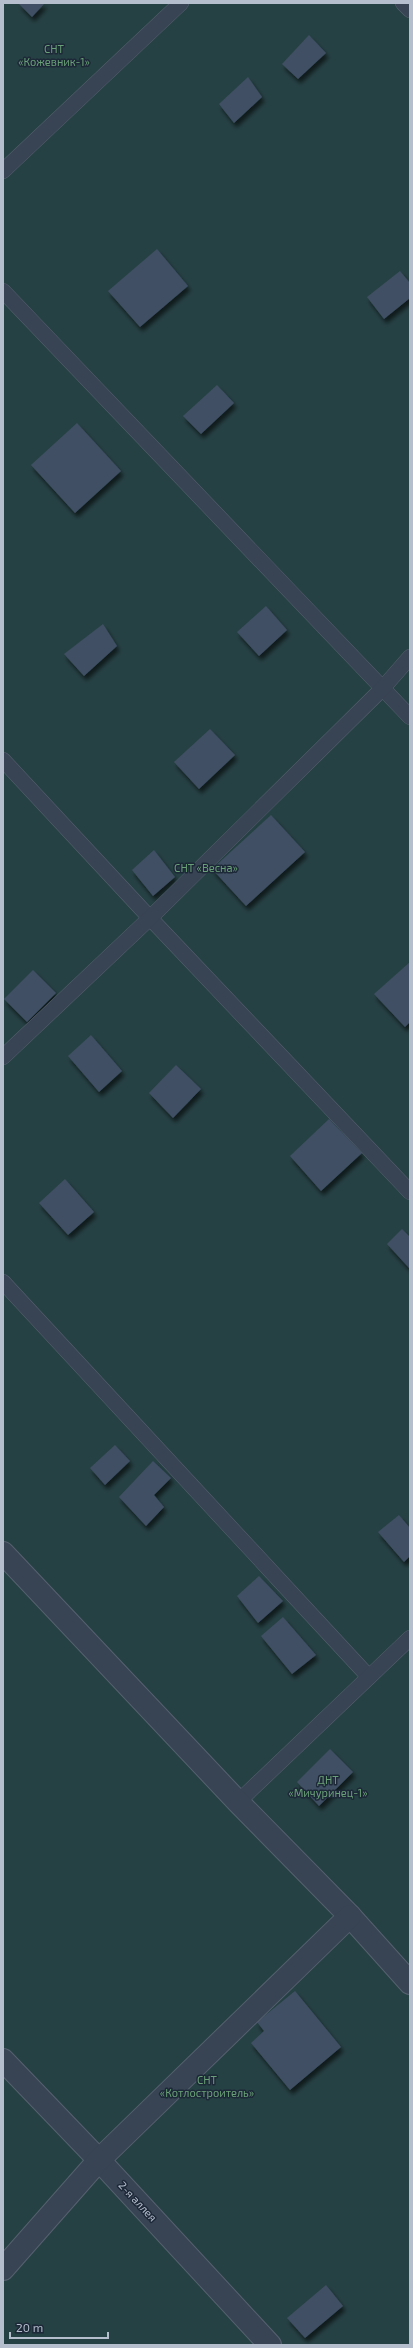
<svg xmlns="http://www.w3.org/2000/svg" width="413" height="2348" font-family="'Exo 2',sans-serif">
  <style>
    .green { fill: #264144 }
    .building { fill: #3f4f63; filter: url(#shadow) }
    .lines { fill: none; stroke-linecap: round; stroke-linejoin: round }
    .service-casing { stroke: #566170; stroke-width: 16 }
    .minor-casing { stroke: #566170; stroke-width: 24 }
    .service { stroke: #384353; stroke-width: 15 }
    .minor { stroke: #384353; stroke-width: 22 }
    .labels { text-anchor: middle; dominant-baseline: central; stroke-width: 3; stroke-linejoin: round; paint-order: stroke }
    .park-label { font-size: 11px; fill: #6aa077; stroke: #1d2838 }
    .street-label { font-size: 11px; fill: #b5becd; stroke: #1d2838 }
  </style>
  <defs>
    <filter id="shadow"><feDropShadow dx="2.5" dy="4.5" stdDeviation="2" flood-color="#0009"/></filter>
  </defs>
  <rect width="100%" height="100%" fill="#233143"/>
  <rect class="green" x="3" y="3" width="407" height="2342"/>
  <g class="building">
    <polygon points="18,3 45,3 32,17"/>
    <polygon points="309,35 326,53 298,79 282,64"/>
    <polygon points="248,77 262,97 234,123 219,104"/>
    <polygon points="157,249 188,286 140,327 108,291"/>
    <polygon points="400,271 410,283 410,298 384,319 367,297"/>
    <polygon points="217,385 234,403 201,434 183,416"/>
    <polygon points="77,423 121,471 75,513 31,465"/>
    <polygon points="266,606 287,630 259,656 237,632"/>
    <polygon points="103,624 117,646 84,676 64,654"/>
    <polygon points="210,729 235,755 199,789 174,762"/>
    <polygon points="271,815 305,852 246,906 212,869"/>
    <polygon points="154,850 175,877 153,896 132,870"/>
    <polygon points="410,962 410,1022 405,1027 374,994"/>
    <polygon points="33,970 56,993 27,1022 4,999"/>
    <polygon points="91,1035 122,1071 99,1092 68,1056"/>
    <polygon points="176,1065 201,1089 173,1118 149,1093"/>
    <polygon points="329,1119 362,1153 321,1191 290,1156"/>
    <polygon points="65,1179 94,1212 68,1235 39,1203"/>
    <polygon points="402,1229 410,1237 409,1268 387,1244"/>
    <polygon points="115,1445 130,1461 105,1485 90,1468"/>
    <polygon points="153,1461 171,1478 154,1495 164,1507 146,1526 119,1497"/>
    <polygon points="399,1515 410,1528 410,1556 404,1562 378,1532"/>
    <polygon points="259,1576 283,1601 258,1623 237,1596"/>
    <polygon points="283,1617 316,1655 292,1674 261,1636"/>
    <polygon points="330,1749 353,1772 319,1806 297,1782"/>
    <polygon points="295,1991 341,2047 290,2090 251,2043 264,2031 257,2022"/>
    <polygon points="326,2285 343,2306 305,2338 287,2318"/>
  </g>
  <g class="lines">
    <defs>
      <g id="service">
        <polyline points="403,3 410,10"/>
        <polyline points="3,171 181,3"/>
        <polyline points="3,291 410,717"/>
        <polyline points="3,760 150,918 410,1192"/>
        <polyline points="3,1057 150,918 382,689 410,657"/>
        <polyline points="3,1282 369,1677"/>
        <polyline points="238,1802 410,1638"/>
      </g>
      <g id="minor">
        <polyline points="3,1553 238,1802 350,1916 410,1983"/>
        <polyline points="3,2060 99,2160 270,2345"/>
        <polyline points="3,2269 99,2160 350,1916"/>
      </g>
    </defs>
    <use href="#service" class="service-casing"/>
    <use href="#minor" class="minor-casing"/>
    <use href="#service" class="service"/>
    <use href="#minor" class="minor"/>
  </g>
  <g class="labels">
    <g class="park-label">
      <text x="54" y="48">СНТ<tspan x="54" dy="13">«Кожевник-1»</tspan></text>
      <text x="206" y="867">СНТ «Весна»</text>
      <text x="328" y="1779">ДНТ<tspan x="328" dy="13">«Мичуринец-1»</tspan></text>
      <text x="207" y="2079">СНТ<tspan x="207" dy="13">«Котлостроитель»</tspan></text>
    </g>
    <g class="street-label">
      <text transform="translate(138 2201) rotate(47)">2-я аллея</text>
    </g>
  </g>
  <rect width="413" height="2348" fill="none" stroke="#b5becd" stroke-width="8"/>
  <path d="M10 2332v6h98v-6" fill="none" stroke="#b5becd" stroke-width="2"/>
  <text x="16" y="2332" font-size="12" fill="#b5becd" stroke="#1d2838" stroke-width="3" paint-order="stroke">20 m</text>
</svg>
